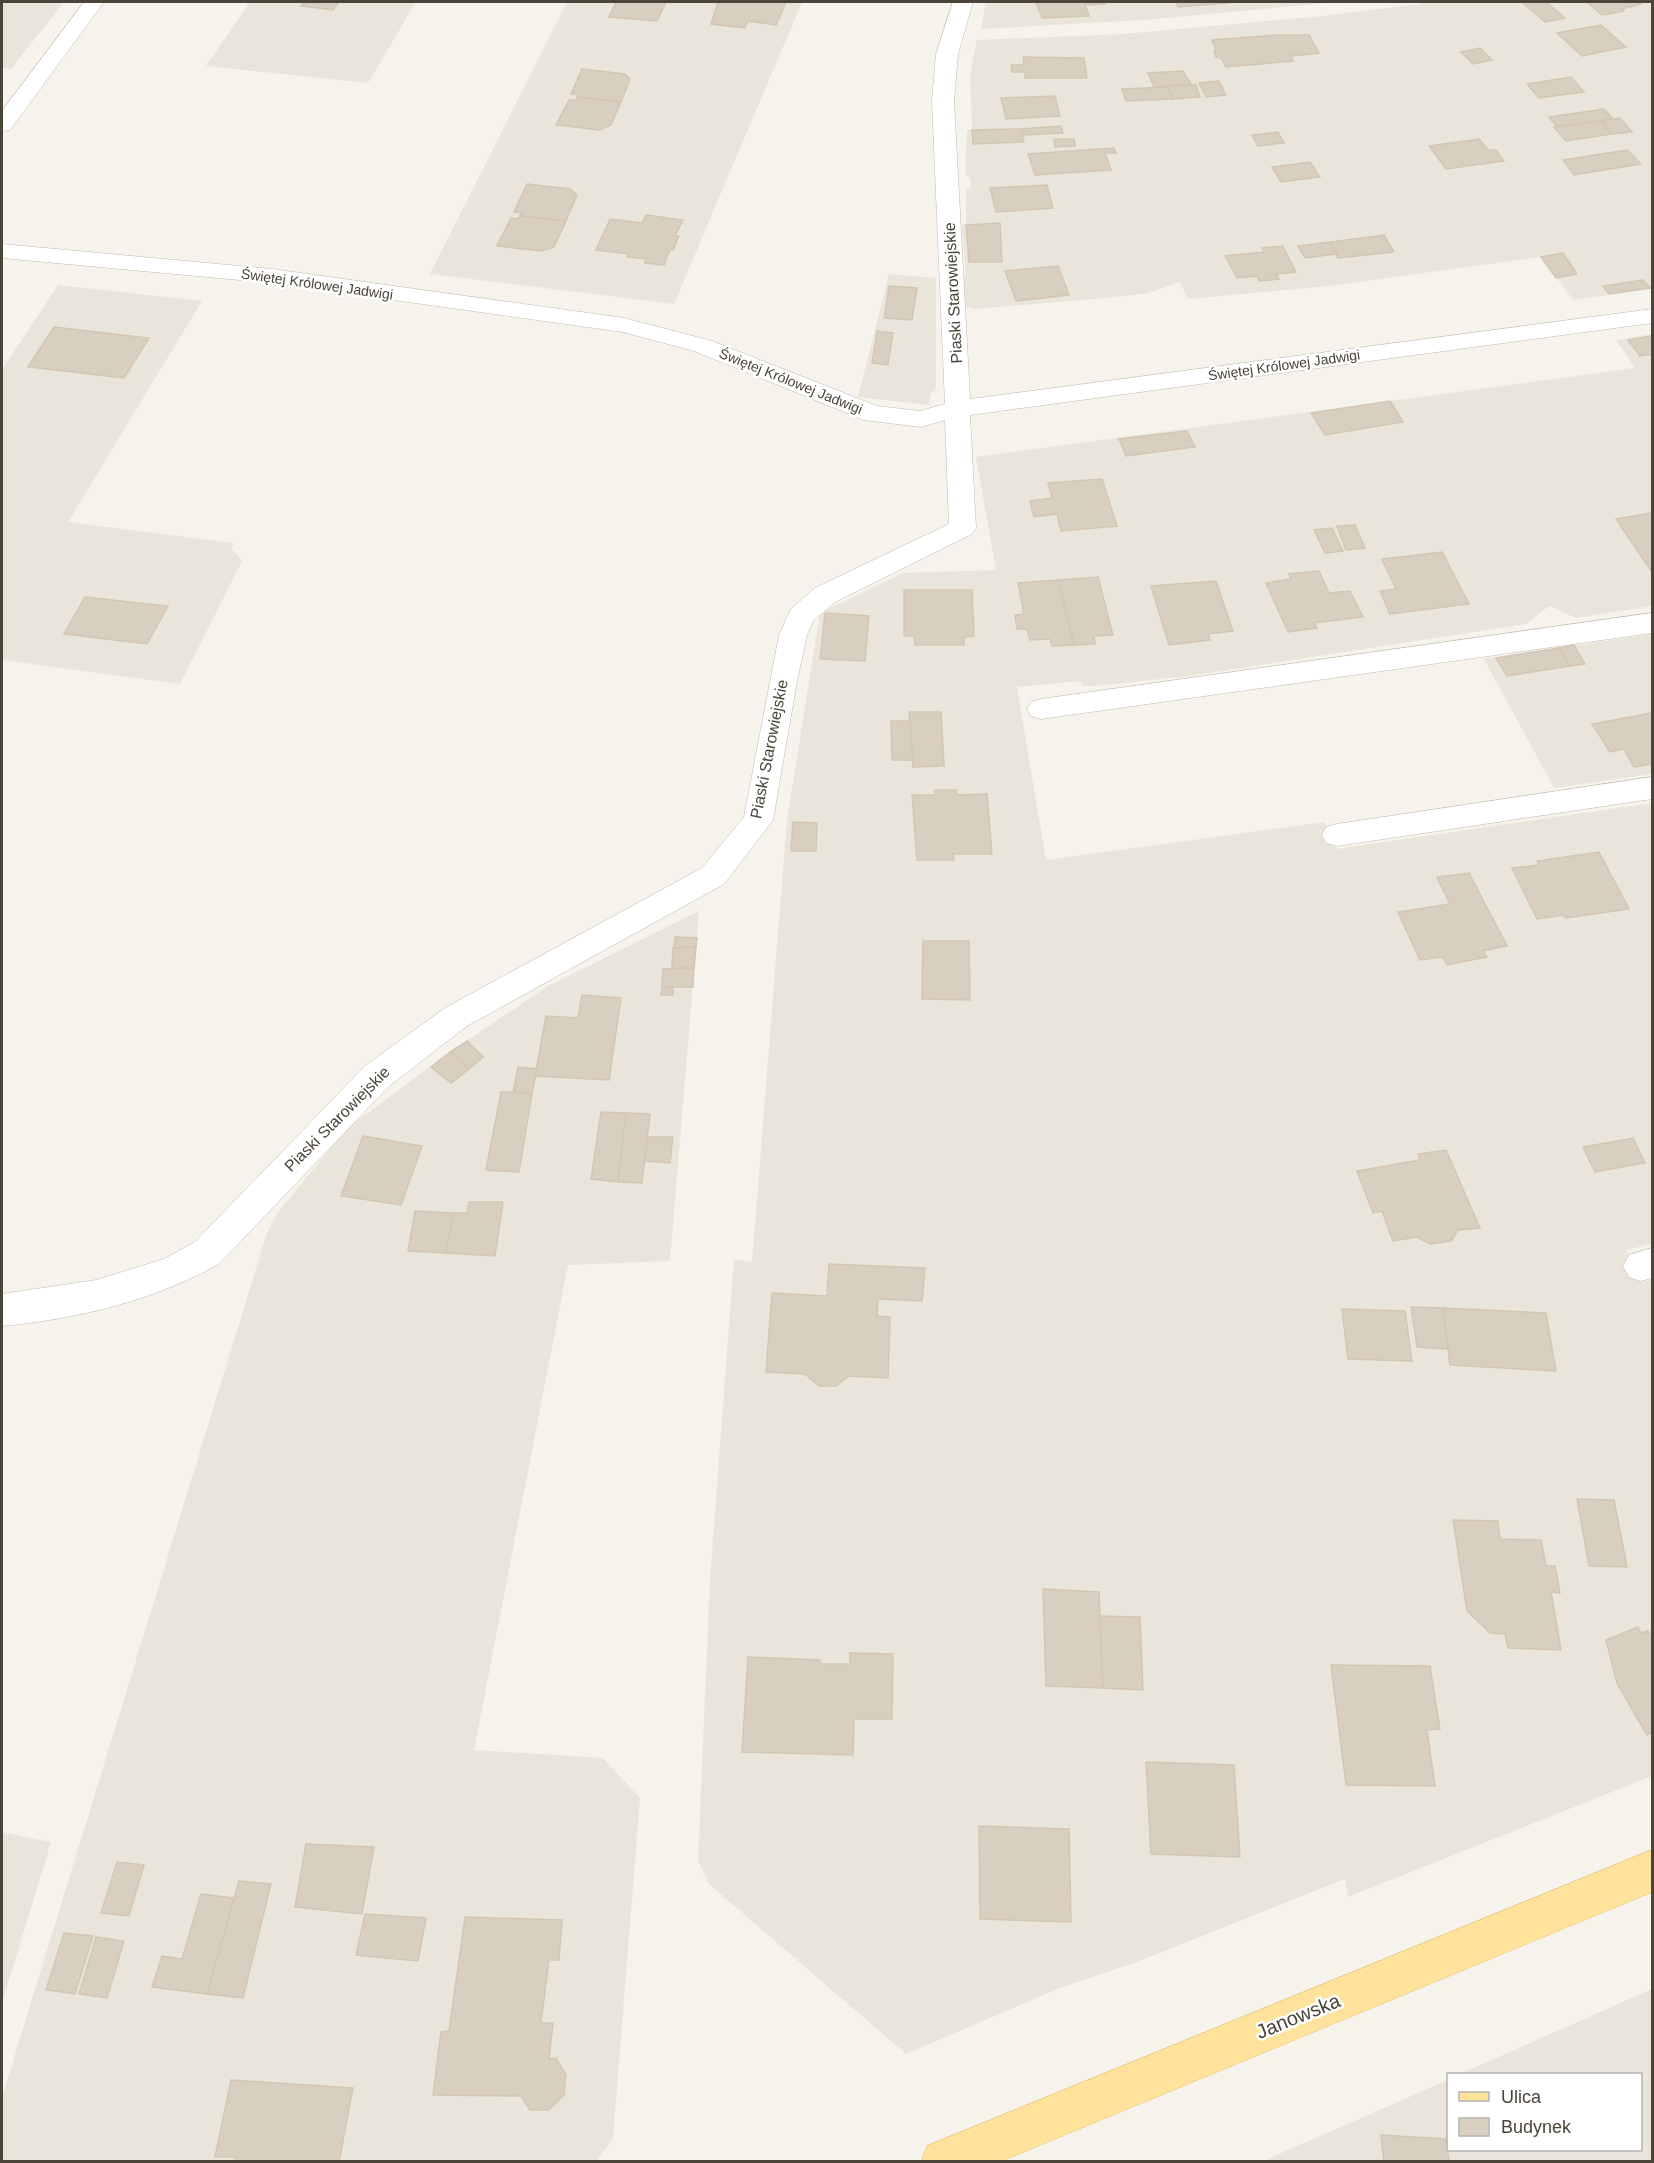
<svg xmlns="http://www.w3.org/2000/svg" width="1654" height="2163" font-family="Helvetica,sans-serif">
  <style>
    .residential { fill: #eae5da }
    .building { fill: #d8cfc1; stroke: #d3c7b4; stroke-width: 1.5 }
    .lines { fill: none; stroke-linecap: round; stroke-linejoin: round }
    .minor-casing { stroke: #c2bbae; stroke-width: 1 }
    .major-casing { stroke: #e6c16a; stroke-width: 1 }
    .minor { fill: #fff; fill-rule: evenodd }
    .major { fill: #ffe39c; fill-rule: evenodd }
    .labels { text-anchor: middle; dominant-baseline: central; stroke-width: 5; stroke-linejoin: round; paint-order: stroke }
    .far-street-label { font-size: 14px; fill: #4b4439; stroke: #fff }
    .street-label { font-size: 16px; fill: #4b4439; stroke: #fff }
    .near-street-label { font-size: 20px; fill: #4b4439; stroke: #fff }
  </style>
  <rect width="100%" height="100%" fill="#f6f3ec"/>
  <g class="residential">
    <polygon points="2,2 64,2 11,69 2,68"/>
    <polygon points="250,2 416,2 368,83 206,66"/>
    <polygon points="567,2 802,2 674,304 430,274"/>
    <polygon points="986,2 1339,2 1144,20 981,29"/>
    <polygon points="1419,2 1652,2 1652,289 1573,300 1541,257 1329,286 1188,299 1180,282 1148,293 1106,298 974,309 963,305 962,276 966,275 962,225 966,224 966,189 971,188 970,178 965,174 967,130 972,130 970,75 977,40 1123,34 1322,16 1420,4"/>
    <polygon points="889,274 936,278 936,388 930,394 929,405 858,397"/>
    <polygon points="58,285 202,301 68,522 233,543 232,549 242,561 180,684 2,660 2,370"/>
    <polygon points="1652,334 1652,606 1576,618 1549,606 1526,624 1190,676 1094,686 1082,686 1080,681 1017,687 1046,860 1325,822 1336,849 1652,803 1652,1244 1626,1250 1642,1282 1652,1280 1652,1776 1348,1897 1345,1879 1134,1963 1057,1989 906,2054 709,1884 698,1860 710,1580 734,1259 752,1262 787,820 820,613 903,573 996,570 976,457 1635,368 1616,340"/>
    <polygon points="1652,634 1652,774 1554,788 1484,659"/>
    <polygon points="699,911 670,1261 568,1265 474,1750 603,1758 640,1798 613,2138 596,2162 2,2162 2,2097 267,1233 276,1215 346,1129 450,1052 550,985"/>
    <polygon points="2,1832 51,1842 2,2003"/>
    <polygon points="1652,1989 1652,2161 1261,2162 1448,2080 1448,2150 1640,2150 1640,2074 1460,2074"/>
  </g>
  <g class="building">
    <polygon points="304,2 339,2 333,10 301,6"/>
    <polygon points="616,2 666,2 657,21 609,17"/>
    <polygon points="718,2 786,2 776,25 748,21 745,28 711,24"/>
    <polygon points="1036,2 1104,2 1105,4 1085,5 1089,16 1042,18"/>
    <polygon points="1176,2 1228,2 1228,3 1178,7"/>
    <polygon points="1522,2 1546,2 1565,18 1545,22"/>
    <polygon points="1587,2 1638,2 1641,4 1622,9 1624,11 1602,15"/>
    <polygon points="1601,25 1626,47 1582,56 1557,33"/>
    <polygon points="1278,35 1309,35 1319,53 1291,56 1293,61 1226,67 1221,58 1216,57 1214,52 1216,49 1212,40"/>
    <polygon points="1480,48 1492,60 1473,64 1461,52"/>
    <polygon points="1023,57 1084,58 1087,78 1025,78 1025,72 1012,72 1011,65 1024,65"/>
    <polygon points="582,69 625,74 630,79 621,102 577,97 578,94 571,94"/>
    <polygon points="1183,71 1191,84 1154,87 1148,73"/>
    <polygon points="1571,77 1584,92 1539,98 1527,84"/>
    <polygon points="1219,81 1226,95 1206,97 1199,83"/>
    <polygon points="1196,85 1200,97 1172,99 1168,86"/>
    <polygon points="1168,87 1172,99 1126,101 1122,89"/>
    <polygon points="1055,96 1060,116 1006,119 1001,98"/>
    <polygon points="577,97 621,102 611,125 599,130 556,125 569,100 576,100"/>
    <polygon points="1604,109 1613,119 1557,127 1549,117"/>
    <polygon points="1620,118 1632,132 1612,134 1601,121"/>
    <polygon points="1601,121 1612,134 1566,141 1554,127"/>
    <polygon points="1061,126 1063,133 1023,135 1021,129"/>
    <polygon points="1021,129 1024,142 973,144 972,130"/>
    <polygon points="1278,132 1284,143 1258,146 1252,135"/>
    <polygon points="1054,139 1074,139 1075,146 1055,147"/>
    <polygon points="1479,139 1488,150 1496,150 1504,161 1446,169 1429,146"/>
    <polygon points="1114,148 1116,153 1105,153 1111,170 1035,175 1028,154"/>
    <polygon points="1627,150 1641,164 1574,175 1563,160"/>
    <polygon points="1310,162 1320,177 1281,182 1272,167"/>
    <polygon points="527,184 570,189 577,195 566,221 520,216 522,213 514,212"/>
    <polygon points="1047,185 1053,208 996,212 990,188"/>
    <polygon points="646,215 683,220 675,236 679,236 673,250 670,250 664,265 645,263 646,259 627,257 629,254 596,250 610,219 642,223"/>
    <polygon points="520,216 566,221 554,247 541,251 497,246 511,218 518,219"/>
    <polygon points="1000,223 1002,262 969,262 966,225"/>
    <polygon points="1384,235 1394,252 1338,258 1330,242"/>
    <polygon points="1330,242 1337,254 1305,258 1298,246"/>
    <polygon points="1283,246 1296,272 1276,274 1279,279 1259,281 1257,276 1237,278 1225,256 1264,252 1262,248"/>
    <polygon points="1563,253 1577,274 1556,278 1541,257"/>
    <polygon points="1058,266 1069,295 1016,301 1005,271"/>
    <polygon points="1643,280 1650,288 1609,294 1603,286"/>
    <polygon points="889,286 917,288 912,320 884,318"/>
    <polygon points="54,327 149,338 124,378 28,367"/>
    <polygon points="877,331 893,333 888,365 872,363"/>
    <polygon points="1652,336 1652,354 1640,356 1628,340"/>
    <polygon points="1390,401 1403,422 1325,435 1311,413"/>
    <polygon points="1187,431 1195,447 1126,456 1119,439"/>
    <polygon points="1102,479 1117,526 1061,531 1057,514 1034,517 1030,501 1052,498 1048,483"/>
    <polygon points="1652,513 1652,572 1616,519"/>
    <polygon points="1355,525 1365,548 1346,550 1337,526"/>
    <polygon points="1332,528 1343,551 1325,553 1314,530"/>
    <polygon points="1442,552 1469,604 1390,614 1380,591 1396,589 1382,559"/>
    <polygon points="1319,571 1329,593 1350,591 1363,617 1314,623 1317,628 1288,632 1266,583 1291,579 1289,574"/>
    <polygon points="1098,577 1113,635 1094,636 1095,644 1074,645 1058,580"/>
    <polygon points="1058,580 1074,645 1052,646 1050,639 1030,640 1027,629 1017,629 1015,615 1024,614 1018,583"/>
    <polygon points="1216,581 1233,631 1208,634 1210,640 1169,645 1151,586"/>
    <polygon points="904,590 972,590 974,636 964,637 964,645 915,645 914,636 904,636"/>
    <polygon points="85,597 168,606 147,644 64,634"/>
    <polygon points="825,613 869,616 865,661 820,659"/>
    <polygon points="1574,645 1585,664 1570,666 1559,648"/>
    <polygon points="1559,648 1570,666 1507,676 1496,658"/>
    <polygon points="909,712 941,712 944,766 913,767"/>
    <polygon points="1652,713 1652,764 1634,767 1624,749 1610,752 1592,724"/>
    <polygon points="891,721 910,721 913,760 892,760"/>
    <polygon points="935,790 957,790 957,795 987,794 992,854 953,854 954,860 917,860 912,795 935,795"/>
    <polygon points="793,822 817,823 816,851 791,851"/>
    <polygon points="1599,852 1629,909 1566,918 1564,915 1537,919 1512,868 1539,865 1537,861"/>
    <polygon points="1469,873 1507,946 1483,951 1487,957 1447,965 1443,957 1420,960 1398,912 1450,904 1437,877"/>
    <polygon points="675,937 697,938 696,947 674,948"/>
    <polygon points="923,941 969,941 970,1000 922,999"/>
    <polygon points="696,947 694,968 672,968 673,948"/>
    <polygon points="694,968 693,987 662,987 663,969"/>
    <polygon points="662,987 673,987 673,995 661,995"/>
    <polygon points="582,995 621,998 609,1080 535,1076 546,1016 578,1018"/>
    <polygon points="467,1041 483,1057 469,1069 450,1052"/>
    <polygon points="450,1052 469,1069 451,1083 431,1067"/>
    <polygon points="518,1067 537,1069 532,1093 513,1093"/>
    <polygon points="501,1092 532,1093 519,1172 486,1170"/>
    <polygon points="601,1112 626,1113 618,1182 591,1179"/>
    <polygon points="626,1113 650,1114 642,1183 618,1182"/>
    <polygon points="363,1136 422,1146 401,1205 341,1196"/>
    <polygon points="648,1137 673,1137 670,1163 645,1161"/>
    <polygon points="1633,1138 1645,1163 1595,1172 1583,1147"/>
    <polygon points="1446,1150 1480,1228 1458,1230 1451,1241 1430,1244 1417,1237 1393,1241 1382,1211 1373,1213 1357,1171 1420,1160 1418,1154"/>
    <polygon points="469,1202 503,1202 495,1256 446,1253 453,1213 467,1213"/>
    <polygon points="415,1211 453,1213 446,1253 408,1251"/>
    <polygon points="829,1264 925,1268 922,1301 878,1299 877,1316 890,1317 888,1378 849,1376 836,1386 819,1386 805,1374 766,1372 772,1293 827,1296"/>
    <polygon points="1411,1307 1443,1308 1448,1349 1417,1347"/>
    <polygon points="1443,1308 1546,1313 1556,1371 1450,1365"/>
    <polygon points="1342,1309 1405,1311 1412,1361 1348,1359"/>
    <polygon points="1577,1499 1614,1500 1627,1567 1589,1566"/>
    <polygon points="1453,1520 1498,1521 1500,1539 1541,1540 1546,1566 1555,1566 1560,1593 1551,1592 1561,1650 1508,1648 1505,1634 1490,1633 1467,1611"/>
    <polygon points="1043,1589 1099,1592 1103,1688 1046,1686"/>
    <polygon points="1100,1616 1140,1617 1143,1690 1103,1688"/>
    <polygon points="1638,1627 1641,1633 1648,1631 1652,1639 1652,1733 1647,1735 1617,1683 1606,1640"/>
    <polygon points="850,1653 893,1654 892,1719 854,1719 853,1755 742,1752 748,1657 820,1660 820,1664 850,1664"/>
    <polygon points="1331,1665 1430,1666 1440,1729 1427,1730 1435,1786 1346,1785"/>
    <polygon points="1146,1762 1234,1765 1240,1857 1151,1854"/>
    <polygon points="979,1826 1069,1829 1071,1922 980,1919"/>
    <polygon points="306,1844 374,1847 362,1914 295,1907"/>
    <polygon points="117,1862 144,1865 129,1916 101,1913"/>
    <polygon points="239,1881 271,1884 243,1998 207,1994"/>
    <polygon points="201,1894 234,1898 207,1994 152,1987 162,1956 182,1959"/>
    <polygon points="365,1914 426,1918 418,1961 356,1955"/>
    <polygon points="465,1917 562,1920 559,1960 549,1960 541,2023 553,2023 549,2059 556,2058 566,2075 564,2095 549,2110 530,2110 521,2096 433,2095 441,2032 449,2031"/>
    <polygon points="64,1933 93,1936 75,1994 46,1990"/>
    <polygon points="96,1937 124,1941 107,1998 79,1994"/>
    <polygon points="231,2080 353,2088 339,2162 235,2162 236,2157 215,2157"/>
    <polygon points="1381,2135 1446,2139 1449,2162 1384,2162"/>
  </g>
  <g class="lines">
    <defs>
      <g id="minor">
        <polygon points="84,2 104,2 10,130 2,131 2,111"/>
        <path d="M953 2H973L958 54 954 101 970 399 1652 309V323L970 415 976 528 972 534 835 602 813 621 807 635 797 681 773 820 724 884 467 1026 389 1086 219 1264C153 1301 77 1319 2 1326V1294L96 1280 164 1259 195 1242 365 1066 445 1008 702 868 744 817 779 635 791 609 815 588 949 524 945 420 921 427 864 420 694 351 623 332 272 283 2 258V244L272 269 624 318 712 341 877 406 920 411 945 404 932 101 936 54Z"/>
        <polygon points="1652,613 1652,633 1041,719 1031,716 1027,709 1031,702 1041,699"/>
        <polygon points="1652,777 1652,799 1337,846 1326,843 1322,835 1326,827 1337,824"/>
        <polygon points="1652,1248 1652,1278 1641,1281 1629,1277 1623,1266 1629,1255"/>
      </g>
      <polygon id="major" points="1652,1850 1652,1892 999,2162 921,2162 927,2146"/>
    </defs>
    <use href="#minor" class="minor-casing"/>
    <use href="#major" class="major-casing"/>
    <use href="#minor" class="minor"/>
    <use href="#major" class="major"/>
  </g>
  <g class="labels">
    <g class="far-street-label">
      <text transform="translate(317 284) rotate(8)">Świętej Królowej Jadwigi</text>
      <text transform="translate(1284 365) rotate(-8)">Świętej Królowej Jadwigi</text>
      <text transform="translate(791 381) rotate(22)">Świętej Królowej Jadwigi</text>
    </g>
    <g class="street-label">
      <text transform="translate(953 293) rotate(-93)">Piaski Starowiejskie</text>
      <text transform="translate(769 749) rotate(-79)">Piaski Starowiejskie</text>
      <text transform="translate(337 1119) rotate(-45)">Piaski Starowiejskie</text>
    </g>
    <g class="near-street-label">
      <text transform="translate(1298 2016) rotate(-22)">Janowska</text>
    </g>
  </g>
  <rect width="1654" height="2163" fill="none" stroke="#4b4439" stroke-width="6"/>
  <rect x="1447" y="2073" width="195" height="78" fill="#ffffff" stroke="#b7b4b0" stroke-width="1.5"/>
  <rect x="1459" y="2092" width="30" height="9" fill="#ffe39c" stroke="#b7b4b0" stroke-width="1.5"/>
  <text x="1501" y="2103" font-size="18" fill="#4b4439">Ulica</text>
  <rect x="1459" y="2118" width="30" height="18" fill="#d8cfc1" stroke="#b7b4b0" stroke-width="1.5"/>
  <text x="1501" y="2133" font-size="18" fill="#4b4439">Budynek</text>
</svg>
